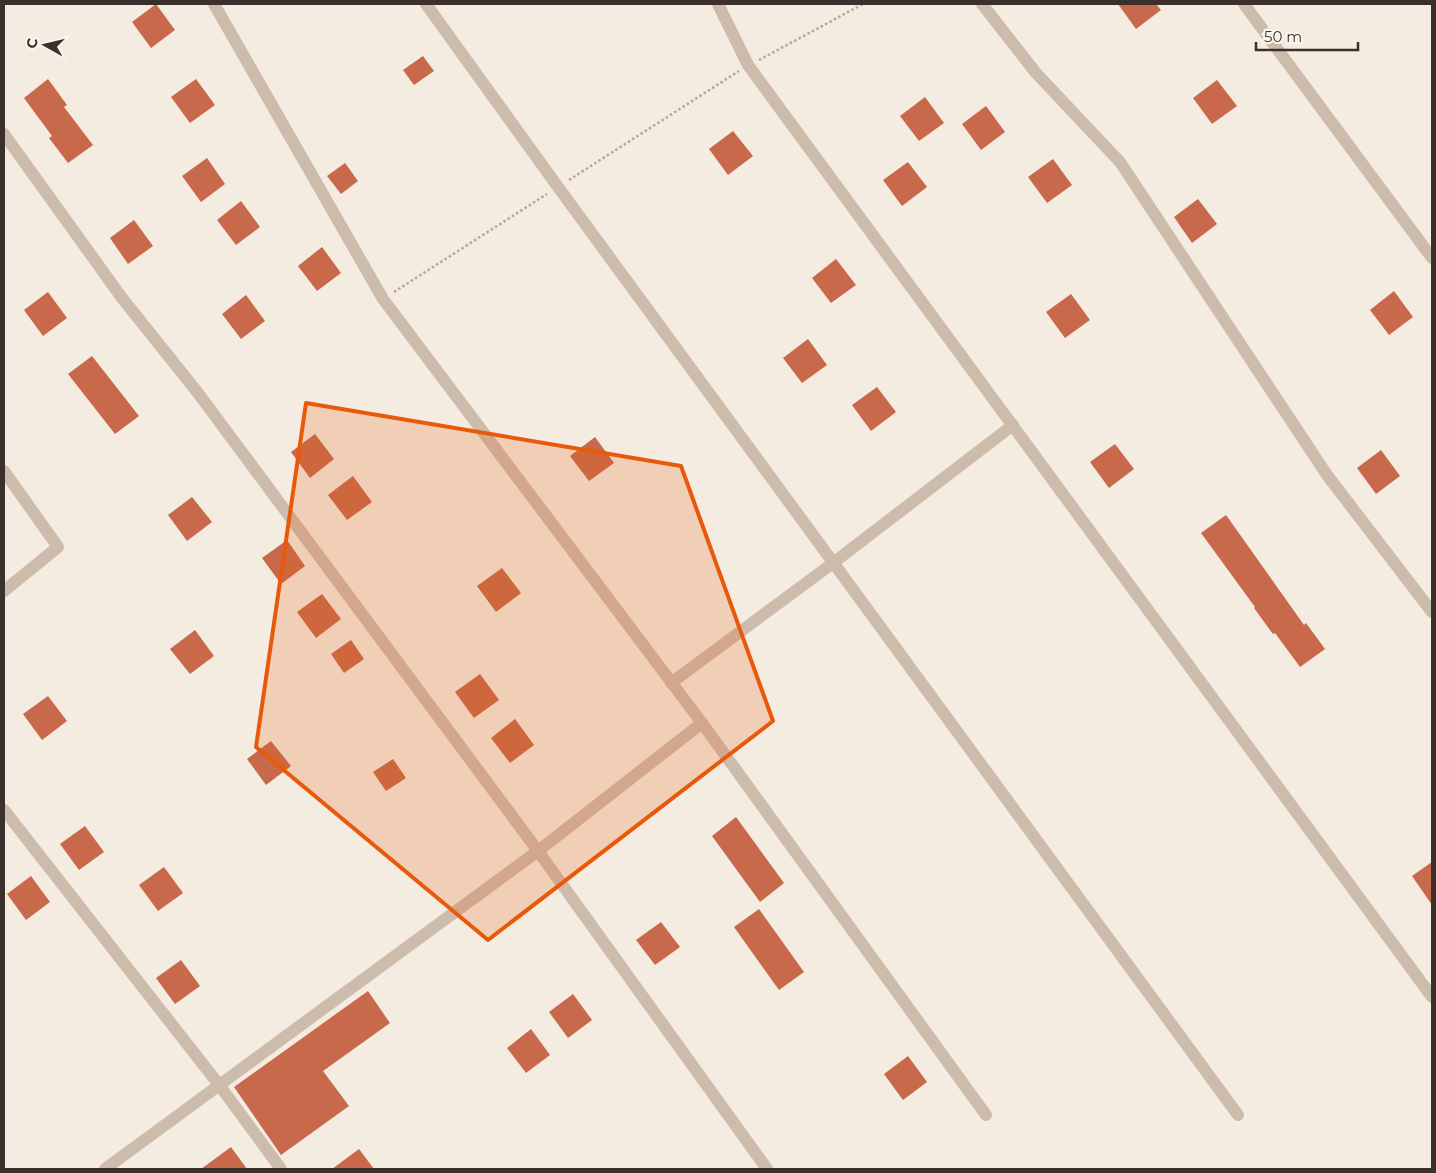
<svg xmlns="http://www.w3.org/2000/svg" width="1436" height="1173" font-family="Montserrat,sans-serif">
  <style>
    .building { fill: #c8694b }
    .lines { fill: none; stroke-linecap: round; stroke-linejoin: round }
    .path { stroke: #b9a596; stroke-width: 2.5; stroke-dasharray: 2.5 2.5; stroke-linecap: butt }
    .street { stroke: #cdbbac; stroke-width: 12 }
    .marked { fill: #e8590c; fill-opacity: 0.2; stroke: #e8590c; stroke-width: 4; stroke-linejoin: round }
  </style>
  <rect width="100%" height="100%" fill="#f4ebe1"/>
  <g class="building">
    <polygon points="156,4 175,30 151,48 132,22"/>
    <polygon points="1118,4 1156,4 1161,10 1136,29"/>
    <polygon points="423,56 434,71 414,85 403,70"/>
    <polygon points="48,79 67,105 64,107 93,145 68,163 49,138 52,136 24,98"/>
    <polygon points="196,79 215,105 190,123 171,97"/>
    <polygon points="1217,80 1237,106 1212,124 1193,98"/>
    <polygon points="925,97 944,123 919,141 900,116"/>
    <polygon points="986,106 1005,132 981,150 962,124"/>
    <polygon points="733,131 753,156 728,175 709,149"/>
    <polygon points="207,158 225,184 201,202 182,176"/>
    <polygon points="1053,159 1072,185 1047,203 1028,177"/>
    <polygon points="908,162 927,187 902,206 883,180"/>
    <polygon points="345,163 358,181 341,194 327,176"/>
    <polygon points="1198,199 1217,224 1192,243 1174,217"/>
    <polygon points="241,201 260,227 236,245 217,220"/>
    <polygon points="134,220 153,246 128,264 110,238"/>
    <polygon points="322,247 341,273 317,291 298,266"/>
    <polygon points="836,259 856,285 831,303 812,278"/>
    <polygon points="1394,291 1413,317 1389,335 1370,310"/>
    <polygon points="48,292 67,318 43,336 24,310"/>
    <polygon points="1071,294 1090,320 1065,338 1046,312"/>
    <polygon points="246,295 265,321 241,339 222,314"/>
    <polygon points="808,339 827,365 802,383 783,358"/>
    <polygon points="92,356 139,416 115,434 68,374"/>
    <polygon points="877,387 896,412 871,431 852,405"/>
    <polygon points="315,434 334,459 310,478 291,452"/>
    <polygon points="595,437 614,463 589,481 570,456"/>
    <polygon points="1115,444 1134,469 1109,488 1090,462"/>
    <polygon points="1381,450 1400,476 1376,494 1357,468"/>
    <polygon points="353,476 372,502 347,520 328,495"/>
    <polygon points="192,497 212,522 187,541 168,515"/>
    <polygon points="1226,515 1304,625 1306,623 1325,649 1300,667 1275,633 1273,634 1254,608 1255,607 1201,533"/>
    <polygon points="287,540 305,566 281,584 262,558"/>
    <polygon points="502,568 521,593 496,612 477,586"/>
    <polygon points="322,594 341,619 316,638 297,612"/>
    <polygon points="195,630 214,656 190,674 170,649"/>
    <polygon points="351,640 364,659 344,673 331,654"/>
    <polygon points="480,674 499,700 474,718 455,692"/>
    <polygon points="48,696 67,721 42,740 23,714"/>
    <polygon points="515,719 534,745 510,763 491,738"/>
    <polygon points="271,741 291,766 266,785 247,759"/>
    <polygon points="393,759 406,778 386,791 373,772"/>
    <polygon points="736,817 784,883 760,902 712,836"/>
    <polygon points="85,826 104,852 79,870 60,844"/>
    <polygon points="1432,862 1432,905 1412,876"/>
    <polygon points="164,867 183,893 158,911 139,885"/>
    <polygon points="31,876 50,902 26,920 7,894"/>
    <polygon points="759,909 804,972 779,990 734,927"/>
    <polygon points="661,922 680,947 655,965 636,940"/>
    <polygon points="181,960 200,986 175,1004 156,978"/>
    <polygon points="368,991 390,1023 323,1071 349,1106 281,1155 234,1087"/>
    <polygon points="573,994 592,1020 568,1038 549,1012"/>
    <polygon points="531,1029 550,1055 526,1073 507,1048"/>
    <polygon points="908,1056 927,1082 903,1100 884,1074"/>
    <polygon points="231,1147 247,1169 201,1169"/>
    <polygon points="359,1149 374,1169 332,1169"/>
  </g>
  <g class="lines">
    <g class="path">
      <polyline points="759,60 863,4"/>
      <polyline points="569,180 739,71"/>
      <polyline points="394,292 547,194"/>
    </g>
    <g class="street">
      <polyline points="214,4 383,299 702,723 986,1115"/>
      <polyline points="426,4 558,187 1238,1115"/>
      <polyline points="718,4 748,65 1432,997"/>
      <polyline points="982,4 1036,73 1120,162 1327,475 1432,612"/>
      <polyline points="1244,4 1432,258"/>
      <polyline points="4,134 122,298 198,393 538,851 767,1169"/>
      <polyline points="4,471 58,547 4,591"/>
      <polyline points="671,683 833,563 1013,425"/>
      <polyline points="4,810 220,1086 281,1169"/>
      <polyline points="105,1169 538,851 702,723"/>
    </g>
  </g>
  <path class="marked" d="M306 403 681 466 773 721 488 940 256 747Z"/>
  <rect width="1436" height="1173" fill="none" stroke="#3b302b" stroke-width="10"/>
  <g transform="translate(45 45) rotate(278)" stroke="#fbf5ee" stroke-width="4" paint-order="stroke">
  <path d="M0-4L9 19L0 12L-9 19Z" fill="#3b302b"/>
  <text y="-8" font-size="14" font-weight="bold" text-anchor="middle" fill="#3b302b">С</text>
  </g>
  <path d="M1256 42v8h102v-8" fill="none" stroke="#3b302b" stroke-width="2.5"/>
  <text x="1264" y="42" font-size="15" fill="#3b302b" stroke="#fbf5ee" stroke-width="4" paint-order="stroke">50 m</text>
</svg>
